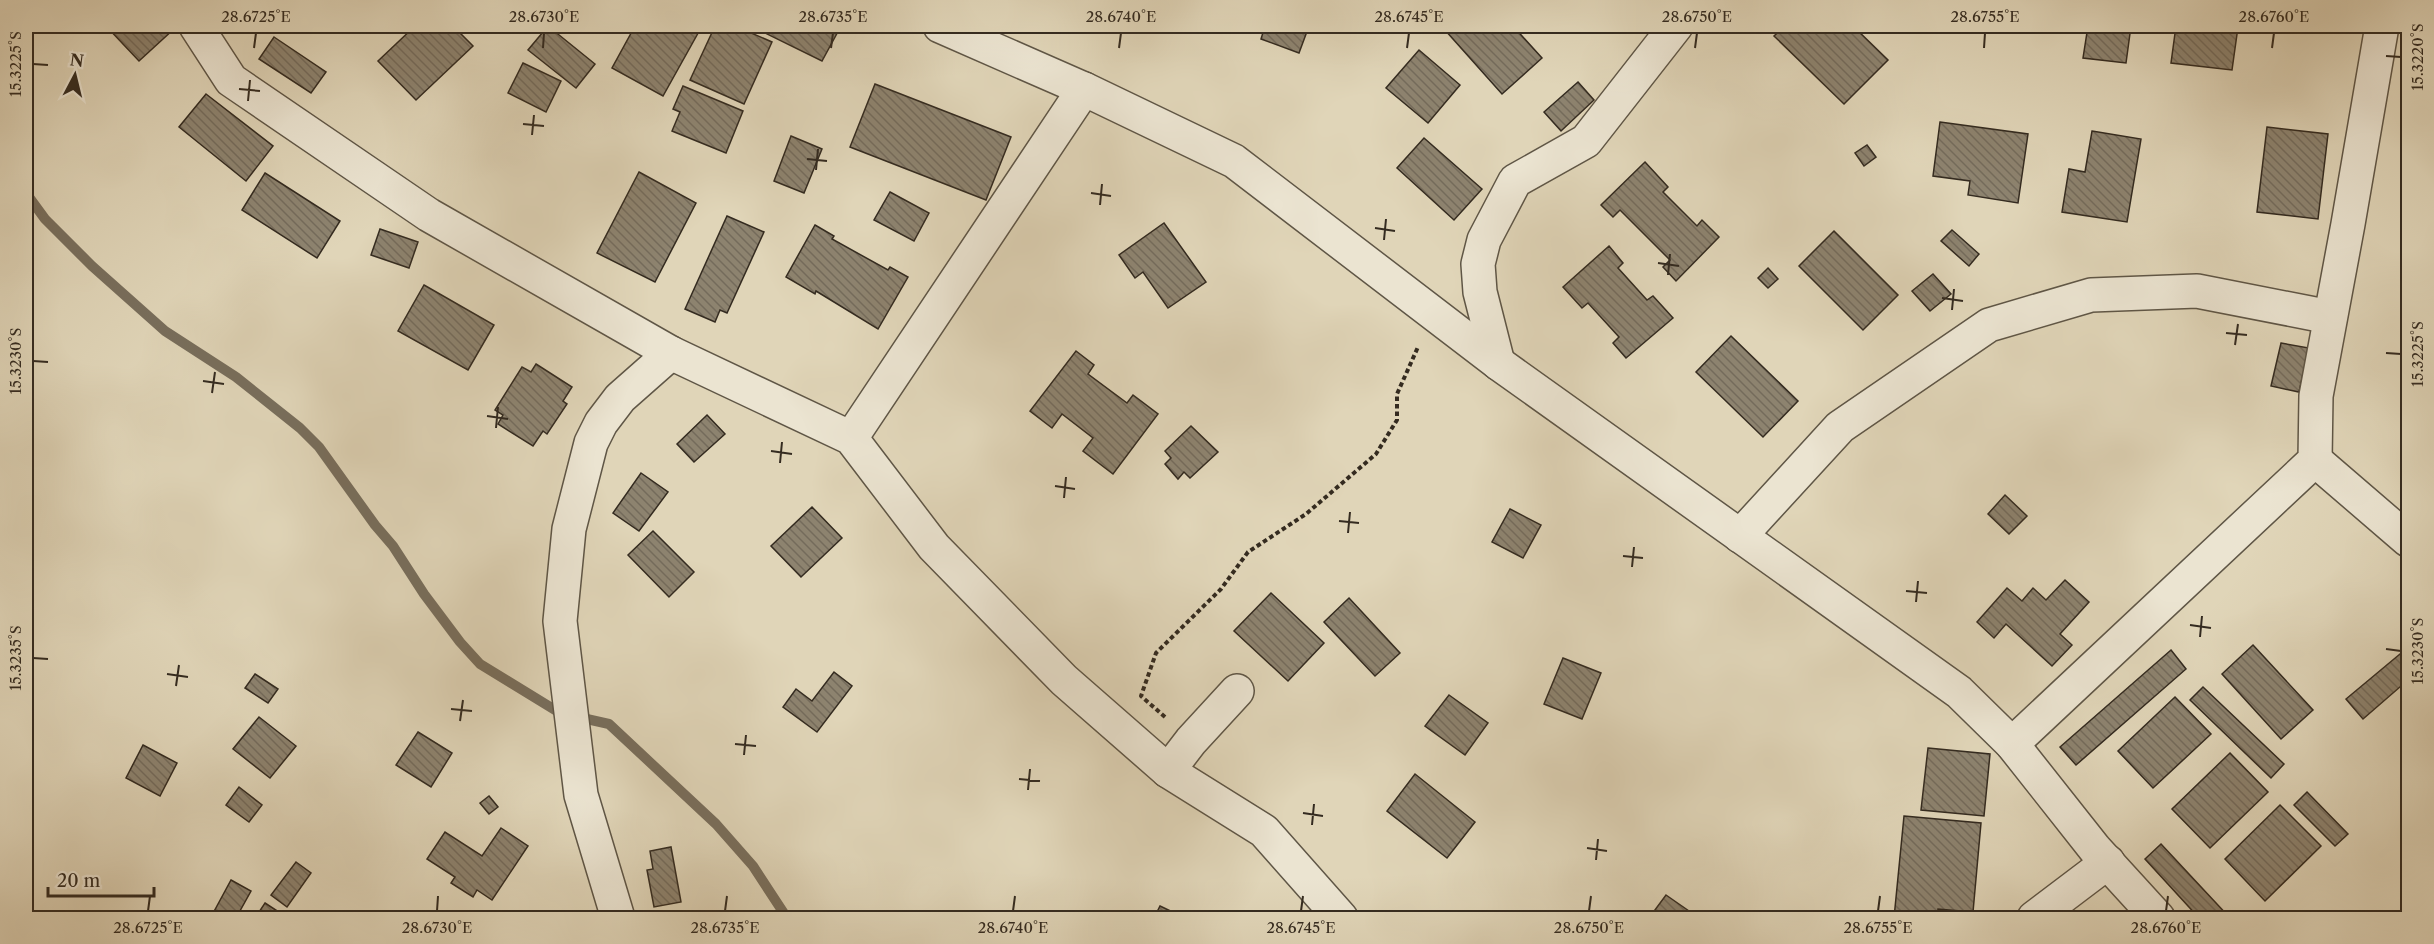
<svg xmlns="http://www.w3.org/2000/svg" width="2434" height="944" font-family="'Libre Caslon Text',serif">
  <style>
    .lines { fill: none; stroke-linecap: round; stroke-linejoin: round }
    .stream { stroke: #786e5c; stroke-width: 10 }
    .building { fill: url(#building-back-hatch); stroke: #342b20; stroke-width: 1.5 }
    .street-casing { stroke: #5f5646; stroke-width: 36 }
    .path { stroke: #342b20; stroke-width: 4; stroke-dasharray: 4.5 3; stroke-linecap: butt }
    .street { stroke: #ebe4d1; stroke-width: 33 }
    .ticks { fill: none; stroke: #342b20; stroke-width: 2 }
    .neatline { fill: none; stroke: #342b20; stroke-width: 2 }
    .ticks-label { font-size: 15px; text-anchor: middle; fill: #342b20 }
  </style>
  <defs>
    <pattern id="building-back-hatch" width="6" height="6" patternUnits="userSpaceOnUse" patternTransform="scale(1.5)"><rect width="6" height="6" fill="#8d836f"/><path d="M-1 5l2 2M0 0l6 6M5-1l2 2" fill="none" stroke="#746b5b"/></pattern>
  </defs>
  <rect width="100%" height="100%" fill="#e0d5b8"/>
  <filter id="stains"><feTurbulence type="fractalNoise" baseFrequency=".00333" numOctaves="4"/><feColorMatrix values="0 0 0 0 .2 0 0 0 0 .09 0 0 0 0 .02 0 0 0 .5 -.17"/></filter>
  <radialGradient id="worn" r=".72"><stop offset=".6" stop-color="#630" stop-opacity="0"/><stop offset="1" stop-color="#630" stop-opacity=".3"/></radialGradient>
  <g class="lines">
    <polyline class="stream" points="26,193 45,219 92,266 165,331 236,377 300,428 319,447 375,525 393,546 424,594 460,642 480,664 560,713 609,724 716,824 753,866 787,918"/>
  </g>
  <g class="building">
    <polygon points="106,26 173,26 175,28 139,61"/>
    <polygon points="415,26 453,26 473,46 416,100 378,61"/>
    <polygon points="548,26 595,64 576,88 528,50"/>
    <polygon points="635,26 702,26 663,96 612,68"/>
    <polygon points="715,26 735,26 772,42 744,104 690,80"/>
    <polygon points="764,26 841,26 822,61 761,31"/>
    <polygon points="1265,26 1309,26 1299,53 1261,39"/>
    <polygon points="1450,26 1513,26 1542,58 1502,94 1445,30"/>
    <polygon points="1785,26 1853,26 1888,60 1844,104 1774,36"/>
    <polygon points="2088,26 2131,26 2126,63 2083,58"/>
    <polygon points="2176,26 2238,27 2232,70 2171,63"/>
    <polygon points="274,37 326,72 311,93 259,59"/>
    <polygon points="1419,50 1460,85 1428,123 1386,88"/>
    <polygon points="523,63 561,81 546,112 508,93"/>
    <polygon points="1578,82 1594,100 1561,131 1544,112"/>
    <polygon points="875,84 1011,137 986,200 850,147"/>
    <polygon points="683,86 743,111 726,153 672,131 680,112 673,109"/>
    <polygon points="206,94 273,146 246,181 179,127"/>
    <polygon points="1940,122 2028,134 2018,203 1968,195 1970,181 1933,176"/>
    <polygon points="2267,127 2328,134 2318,219 2257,212"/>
    <polygon points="2092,131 2141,139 2127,222 2062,212 2069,169 2085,172"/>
    <polygon points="791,136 822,149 804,193 774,181"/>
    <polygon points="1424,138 1482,189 1454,220 1397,168"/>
    <polygon points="1867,145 1876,157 1864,166 1855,153"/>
    <polygon points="1645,162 1668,187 1663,192 1697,226 1702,220 1719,237 1676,281 1663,267 1670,260 1620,210 1613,217 1601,205"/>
    <polygon points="639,172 696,203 655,282 597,253"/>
    <polygon points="265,173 340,221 317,258 242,210"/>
    <polygon points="890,192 929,213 914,241 874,220"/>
    <polygon points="727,216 764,232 727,313 720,310 715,322 685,309"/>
    <polygon points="1164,223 1206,282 1168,308 1143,272 1135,278 1119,255"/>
    <polygon points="815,225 834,236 832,239 888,270 890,267 908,277 878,329 816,291 815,294 786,277"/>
    <polygon points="380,229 418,242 409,268 371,255"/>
    <polygon points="1952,230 1979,254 1969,266 1941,241"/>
    <polygon points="1834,231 1898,295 1863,330 1799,266"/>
    <polygon points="1609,246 1623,263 1618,268 1647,300 1653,296 1673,318 1626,358 1613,343 1619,337 1588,303 1582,308 1563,287"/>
    <polygon points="1768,268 1778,279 1768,288 1758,278"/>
    <polygon points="1933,274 1951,294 1930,311 1912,291"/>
    <polygon points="424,285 494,325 468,370 398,331"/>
    <polygon points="1731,336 1798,401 1763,437 1696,372"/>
    <polygon points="2281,343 2309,348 2299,392 2271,386"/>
    <polygon points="1076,351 1094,365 1088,374 1127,403 1133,395 1158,414 1113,474 1083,451 1093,438 1062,414 1052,428 1030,411"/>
    <polygon points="536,364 572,387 563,401 567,404 547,434 543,431 533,446 498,424 503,415 495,410 522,367 531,372"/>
    <polygon points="707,415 725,434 694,462 677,444"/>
    <polygon points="1191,426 1218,452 1190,478 1184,472 1178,479 1165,464 1171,458 1165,451"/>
    <polygon points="641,473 668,492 639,531 613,513"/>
    <polygon points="2005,495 2027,516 2009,534 1988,514"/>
    <polygon points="812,507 842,538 801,577 771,546"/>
    <polygon points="1510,509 1541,525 1523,558 1492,542"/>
    <polygon points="653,531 694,572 669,597 628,555"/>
    <polygon points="2065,580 2089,602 2060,634 2072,645 2052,666 2006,624 1994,638 1977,622 2007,588 2022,601 2033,588 2046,600"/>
    <polygon points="1271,593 1324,643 1288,681 1234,631"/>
    <polygon points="1349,598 1400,653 1375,676 1324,622"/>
    <polygon points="2253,645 2313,710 2281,739 2222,674"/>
    <polygon points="2171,650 2186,669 2076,765 2060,747"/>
    <polygon points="2400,654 2408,664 2408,680 2363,719 2346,699"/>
    <polygon points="1563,658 1601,673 1582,719 1544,704"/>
    <polygon points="834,672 852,686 817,732 783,707 796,689 812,701"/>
    <polygon points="255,674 278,689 268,703 245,688"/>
    <polygon points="2203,687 2284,764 2271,778 2190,700"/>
    <polygon points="1449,695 1488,723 1465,755 1425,726"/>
    <polygon points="2175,697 2211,734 2153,788 2118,751"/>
    <polygon points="259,717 296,746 270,778 233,749"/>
    <polygon points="418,732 452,753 431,787 396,765"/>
    <polygon points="143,745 177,763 160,796 126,778"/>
    <polygon points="1928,748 1990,754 1984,816 1921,810"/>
    <polygon points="2230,753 2268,792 2210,848 2172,809"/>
    <polygon points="1415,774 1475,822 1447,858 1387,811"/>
    <polygon points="239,787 262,805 249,822 226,805"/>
    <polygon points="2307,792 2348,834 2335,846 2294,805"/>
    <polygon points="489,796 498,807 489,814 480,803"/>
    <polygon points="2280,805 2321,846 2265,901 2225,859"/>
    <polygon points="1904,816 1981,823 1973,912 1938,909 1937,918 1894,918"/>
    <polygon points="501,828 528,846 492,900 477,890 473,897 451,883 455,877 427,859 445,832 482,856"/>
    <polygon points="2161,844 2230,918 2199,918 2145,859"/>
    <polygon points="671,847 681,902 654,907 647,870 653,869 650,851"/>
    <polygon points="296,862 311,873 287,907 271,895"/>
    <polygon points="231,880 251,891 236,918 214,918 211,917"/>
    <polygon points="1666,895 1699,918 1649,918"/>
    <polygon points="265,903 288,918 255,918"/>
    <polygon points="1160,906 1185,918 1154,918"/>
  </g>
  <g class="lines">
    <defs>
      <g id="street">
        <polyline points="196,26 231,80 429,215 671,353 851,438 934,547 1064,680 1168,771 1264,831 1341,918"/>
        <polyline points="940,26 1084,89 1234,161 1498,363 1959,692 2012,744 2095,849 2158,918"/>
        <polyline points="1498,363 1480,292 1478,264 1484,240 1515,181 1586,141 1676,26"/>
        <polyline points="851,438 1084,89"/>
        <polyline points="2315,460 2408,540"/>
        <polyline points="1740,536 1840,427 1989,325 2091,295 2197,291 2330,317"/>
        <polyline points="2012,744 2315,460 2316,396 2348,224 2382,26"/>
        <polyline points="1168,771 1191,741 1237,691"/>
        <polyline points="618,918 581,795 560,621 569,529 591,443 601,423 620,398 671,353"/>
        <polyline points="2034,918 2108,862"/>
      </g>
    </defs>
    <use href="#street" class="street-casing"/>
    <polyline class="path" points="1165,717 1141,696 1156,653 1221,589 1248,552 1306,514 1376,454 1397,420 1397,394 1418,347"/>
    <use href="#street" class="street"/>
  </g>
  <path class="ticks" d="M254 48 256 33M543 48 544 33M831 48 833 33M1119 48 1121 33M1407 48 1409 33M1695 48 1697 33M1984 48 1985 33M2272 48 2274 33M2386 56 2401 57M33 64 48 65M239 89 260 91M248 101 250 80M523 124 544 126M532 135 534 115M807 159 827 161M816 170 818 149M1091 193 1111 196M1100 205 1102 184M1375 228 1395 231M1384 240 1386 219M1658 263 1679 266M1668 275 1670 254M1942 298 1963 301M1952 310 1954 289M2226 333 2247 335M2235 345 2238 324M2386 353 2401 354M33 361 48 362M203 381 224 384M212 393 215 372M487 416 508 419M496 428 498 407M771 451 792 454M780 463 782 442M1055 486 1075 489M1064 498 1066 477M1339 521 1359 523M1348 533 1350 512M1623 556 1643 558M1632 567 1634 547M1906 591 1927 593M1916 602 1918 581M2190 625 2211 628M2200 637 2202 616M2386 649 2401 651M33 658 48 659M167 674 188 677M176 686 179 665M451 709 472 711M460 721 463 700M735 744 756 746M744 755 746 735M1019 779 1040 781M1028 790 1030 769M1303 813 1323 816M1312 825 1314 804M1587 848 1607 851M1596 860 1598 839M148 911 150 896M437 911 438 896M725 911 727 896M1013 911 1015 896M1301 911 1303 896M1589 911 1591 896M1878 911 1880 896M2166 911 2168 896"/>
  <rect width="2434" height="944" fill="none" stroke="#e0d5b8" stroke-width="66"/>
  <g transform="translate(75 75) rotate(7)" stroke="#ebe4d1" stroke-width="4.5" paint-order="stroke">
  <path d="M0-4.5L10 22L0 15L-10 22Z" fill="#342b20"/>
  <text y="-9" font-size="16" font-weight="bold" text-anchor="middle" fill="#342b20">N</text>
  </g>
  <path d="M48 887v9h106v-9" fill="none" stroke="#342b20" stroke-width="3"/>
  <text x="57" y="887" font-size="18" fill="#342b20" stroke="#ebe4d1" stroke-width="4.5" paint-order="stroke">20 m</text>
  <rect x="33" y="33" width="2368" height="878" class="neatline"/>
  <g class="ticks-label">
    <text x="256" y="22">28.6725°E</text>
    <text x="544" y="22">28.6730°E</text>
    <text x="833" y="22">28.6735°E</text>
    <text x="1121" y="22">28.6740°E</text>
    <text x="1409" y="22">28.6745°E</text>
    <text x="1697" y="22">28.6750°E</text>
    <text x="1985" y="22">28.6755°E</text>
    <text x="2274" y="22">28.6760°E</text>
    <text transform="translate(2418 57) rotate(-90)" y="5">15.3220°S</text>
    <text transform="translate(16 64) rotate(-90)" y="5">15.3225°S</text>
    <text transform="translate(2418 354) rotate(-90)" y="5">15.3225°S</text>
    <text transform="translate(16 361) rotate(-90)" y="5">15.3230°S</text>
    <text transform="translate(2418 651) rotate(-90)" y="5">15.3230°S</text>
    <text transform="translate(16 658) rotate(-90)" y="5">15.3235°S</text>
    <text x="148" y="933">28.6725°E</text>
    <text x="437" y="933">28.6730°E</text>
    <text x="725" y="933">28.6735°E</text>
    <text x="1013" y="933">28.6740°E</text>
    <text x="1301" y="933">28.6745°E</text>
    <text x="1589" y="933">28.6750°E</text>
    <text x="1878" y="933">28.6755°E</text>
    <text x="2166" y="933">28.6760°E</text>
  </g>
  <rect width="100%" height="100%" filter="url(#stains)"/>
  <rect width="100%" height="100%" fill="url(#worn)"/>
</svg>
